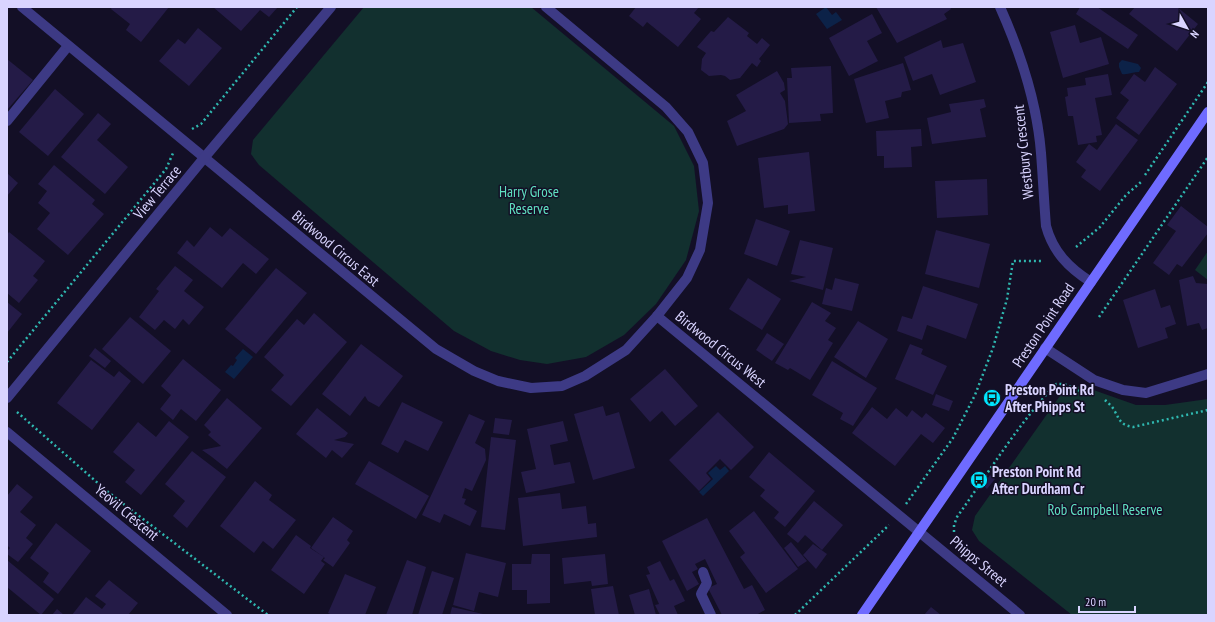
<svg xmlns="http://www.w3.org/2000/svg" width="1215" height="622" font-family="'PT Sans Narrow',sans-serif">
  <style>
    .green { fill: #12302f }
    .water { fill: #0c2248 }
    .building { fill: #241b47 }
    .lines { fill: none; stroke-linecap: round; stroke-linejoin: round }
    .path { stroke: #2fb8b0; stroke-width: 2.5; stroke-dasharray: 2 3; stroke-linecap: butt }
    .lane { stroke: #3d3a85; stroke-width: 10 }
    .street { stroke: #3d3a85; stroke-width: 10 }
    .secondary { stroke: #6f6bff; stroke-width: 10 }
    .labels { text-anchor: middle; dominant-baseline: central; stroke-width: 3; stroke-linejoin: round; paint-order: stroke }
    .street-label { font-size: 15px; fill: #d9d4ff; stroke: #130f26 }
    .park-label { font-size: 15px; fill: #5fe0c0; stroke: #130f26 }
    .poi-label { font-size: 15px; font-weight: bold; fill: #d9d4ff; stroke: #130f26; text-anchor: start }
  </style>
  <rect width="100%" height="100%" fill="#130f26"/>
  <g class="green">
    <polygon points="364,7 531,7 674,126 694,166 699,211 686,260 656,304 624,335 586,357 547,364 520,360 491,351 454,331 259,165 251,154 253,140"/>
    <polygon points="1208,251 1208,280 1195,270"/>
    <polygon points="1073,386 1085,387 1136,405 1165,405 1208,399 1208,615 1072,615 979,541 972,530 975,516 1062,393"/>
  </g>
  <g class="water">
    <polygon points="826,7 832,15 836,12 842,20 827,29 816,14"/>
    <path d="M1122 60 1138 64 1141 68 1139 72C1133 72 1128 75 1122 74L1119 67V63Z"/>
    <polygon points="243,349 253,357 234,379 225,372 231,365 233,366 237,360 235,358"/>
    <polygon points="716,466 720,470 725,466 729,471 703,496 699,492 713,479 708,473"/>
  </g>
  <g class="building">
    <polygon points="112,7 169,7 141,42 126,30 130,24 111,9"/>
    <polygon points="213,7 278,7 269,17 260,10 241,31"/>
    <polygon points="636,7 699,7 694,13 701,19 678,47 647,22 643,27 629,16"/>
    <polygon points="876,7 950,7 951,9 944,14 947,19 897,43"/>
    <polygon points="1080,7 1097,7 1138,35 1128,49 1076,14"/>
    <polygon points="1135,7 1177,7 1198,24 1177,51 1129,14"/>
    <polygon points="872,14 882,33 867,41 878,61 849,76 829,38"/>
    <polygon points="728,17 749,33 747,36 757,44 762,38 770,45 759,59 761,61 757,67 752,63 740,78 730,80 725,76 721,75 709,76 701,70 702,59 706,53 697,47 711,31 714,32"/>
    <polygon points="1075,25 1080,43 1101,37 1109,64 1063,78 1050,32"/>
    <polygon points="198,28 222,48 189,86 159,61 178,39 185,44"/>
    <polygon points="941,40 943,48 963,43 976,82 940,95 932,74 913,81 904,57"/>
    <polygon points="7,59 33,80 7,110"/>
    <polygon points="903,63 911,90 902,92 901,97 885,101 889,118 866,123 854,79"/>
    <polygon points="831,66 833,113 820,114 821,121 789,123 787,78 792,78 791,68"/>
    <polygon points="1155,67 1177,84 1139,135 1116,118 1129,100 1120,93 1134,74 1145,82"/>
    <polygon points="777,71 784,83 785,90 780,93 785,101 788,124 784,129 737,146 727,121 746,111 736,95"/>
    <polygon points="1108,74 1112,95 1095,98 1102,135 1096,136 1097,142 1078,145 1073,116 1068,116 1065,97 1068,96 1067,88 1086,85 1085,78"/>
    <polygon points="55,89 84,114 48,156 19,132"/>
    <polygon points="984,99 986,107 980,109 986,137 932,144 927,118 951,112 949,104"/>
    <polygon points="98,113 111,124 97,140 128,167 105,194 61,157"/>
    <polygon points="1116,124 1138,140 1100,191 1081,177 1086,170 1076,162 1089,144 1097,150"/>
    <polygon points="921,129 922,146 911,147 912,167 884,168 884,156 877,156 876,131"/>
    <polygon points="809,152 815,211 788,214 788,205 764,208 758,158"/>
    <polygon points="54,165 95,200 92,204 104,214 68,255 37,229 50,213 38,203 47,191 38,184"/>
    <polygon points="7,173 18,183 7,196"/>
    <polygon points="987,179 988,215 937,218 935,181"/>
    <polygon points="1181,206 1208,227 1208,233 1182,267 1177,264 1169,275 1153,263 1176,231 1167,225"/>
    <polygon points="756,219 790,231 777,266 744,254"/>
    <polygon points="210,227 222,237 230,228 269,259 256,274 243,263 222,288 177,253 187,240 194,247"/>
    <polygon points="936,230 990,244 979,288 925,274"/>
    <polygon points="9,232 45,261 33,276 38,280 19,303 7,293 7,235"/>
    <polygon points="800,240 833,248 823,290 789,281 806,277 791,274"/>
    <polygon points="175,266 193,280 184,291 204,307 189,325 183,319 175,329 164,320 155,330 139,317 159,291 156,289"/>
    <polygon points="276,268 307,293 256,354 225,329"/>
    <polygon points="1193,276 1196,283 1208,284 1208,328 1202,330 1199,323 1187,326 1179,280"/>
    <polygon points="748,278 781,299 762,330 729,309"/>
    <polygon points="835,278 859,284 852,311 822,304 826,288 832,290"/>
    <polygon points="923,286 978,304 966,339 927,325 922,340 897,331 902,316 912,319"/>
    <polygon points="1155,289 1161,308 1170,305 1176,324 1165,328 1168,338 1138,348 1123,300"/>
    <polygon points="7,302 22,314 7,333"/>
    <polygon points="812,302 831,313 825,321 836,328 828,340 833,343 810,380 790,368 788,370 775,363"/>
    <polygon points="314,313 347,342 291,406 271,390 284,375 264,357 297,319 304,325"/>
    <polygon points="130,317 171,351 143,384 102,349"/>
    <polygon points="858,321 888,339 866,378 834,357"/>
    <polygon points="767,333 784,344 772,361 756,350"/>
    <polygon points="361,344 403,376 379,407 368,401 365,396 350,416 322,394"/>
    <polygon points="910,344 923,349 921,354 947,366 933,395 895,379"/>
    <polygon points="95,348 111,361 105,368 89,356"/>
    <polygon points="183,359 221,390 196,421 181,409 173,420 160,409 171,395 161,386"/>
    <polygon points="91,360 114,377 119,371 131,381 92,430 57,403"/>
    <polygon points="832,361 877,388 853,426 840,419 843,413 812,395"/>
    <polygon points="665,369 698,406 675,426 662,411 650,422 630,399"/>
    <polygon points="936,394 953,401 949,411 932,405"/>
    <polygon points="227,398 262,428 227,469 212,457 202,450 221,446 208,435 211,432 204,425"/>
    <polygon points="402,402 443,422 428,451 405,440 398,453 381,444"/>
    <polygon points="603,406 606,416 619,412 635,468 593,480 574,414"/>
    <polygon points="872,407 887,419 896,408 907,417 912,410 922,418 926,413 945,428 933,443 921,434 895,466 852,433"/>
    <polygon points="317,408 348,433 345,437 334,440 354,444 342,458 332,450 326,458 296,434"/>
    <polygon points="718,412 754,447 731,470 720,459 706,473 711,479 699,491 669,460"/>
    <polygon points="469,414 485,421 475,443 485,449 486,460 472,491 465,488 462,498 466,499 464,504 477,511 470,526 444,514 440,523 422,515"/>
    <polygon points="495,418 512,420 509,435 493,433"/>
    <polygon points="169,421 189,437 141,495 125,482 135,470 113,452 138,422 156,437"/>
    <polygon points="563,421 568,441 550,445 554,465 570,462 575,483 526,493 521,472 536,469 527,429"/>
    <polygon points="491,437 516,440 505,530 481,527"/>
    <polygon points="192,451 226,477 187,528 173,516 185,501 165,484"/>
    <polygon points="769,452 815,491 785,527 774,518 779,512 760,496 765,490 749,477"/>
    <polygon points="369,461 429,496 416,519 355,484"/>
    <polygon points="990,475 995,479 987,489 983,485"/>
    <polygon points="255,481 272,495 269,500 296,520 273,549 263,541 254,553 220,526"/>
    <polygon points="17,484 33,497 20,512 36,525 26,538 33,544 18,562 7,554 7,551 10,548 7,545 7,496"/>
    <polygon points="560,493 562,509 586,506 588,524 596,523 597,537 523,546 518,498"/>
    <polygon points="814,501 843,525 822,550 805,535 798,543 787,534"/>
    <polygon points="754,511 798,569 766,593 740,557 745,553 729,531"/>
    <polygon points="333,517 353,531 347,540 350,543 333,567 323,560 325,558 311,548"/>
    <polygon points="707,518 744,589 752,585 765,610 756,615 722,615 708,588 717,584 705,559 695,564 698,569 692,572 699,584 687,591 662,541"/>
    <polygon points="56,523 91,551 58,594 43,582 49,573 30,558"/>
    <polygon points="296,535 311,546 310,548 324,557 321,561 325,564 304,594 271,570"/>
    <polygon points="791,542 807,561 798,567 784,548"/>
    <polygon points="813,544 827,554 816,569 803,555"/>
    <polygon points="466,553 506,563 498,597 479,592 474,611 453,605"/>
    <polygon points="532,554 550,554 550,603 527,604 527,590 512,590 512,564 531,564"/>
    <polygon points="605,554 608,584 592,586 591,581 564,584 562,558"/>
    <polygon points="7,560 54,599 41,615 7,587"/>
    <polygon points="407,560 426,567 412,615 386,615"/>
    <polygon points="660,561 670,581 674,579 685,601 674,606 678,615 660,615 655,605 659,604 646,575 650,574 647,567"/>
    <polygon points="432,571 454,578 442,615 418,615"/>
    <polygon points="345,574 376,587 365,615 332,615 328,613"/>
    <polygon points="109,580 138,603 128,615 72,615 86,597 102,609 106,604 95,596"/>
    <polygon points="613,586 619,615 595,615 591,589"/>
    <polygon points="649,589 656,615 635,615 629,595"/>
    <polygon points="452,607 483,614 483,615 450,615"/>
    <polygon points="931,607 941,615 924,615"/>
    <polygon points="57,609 64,615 52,615"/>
  </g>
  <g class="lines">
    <g class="path">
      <polyline points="192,129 201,124 297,7"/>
      <polyline points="1145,175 1208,82"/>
      <polyline points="1076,247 1100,227 1126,195 1141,182"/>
      <polyline points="1099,317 1208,157"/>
      <polyline points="7,362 166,169 174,151"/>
      <path d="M1105 400C1108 403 1112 406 1114 410 1120 420 1120 425 1133 427L1208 410"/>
      <polyline points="17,412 108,492 268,615"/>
      <polyline points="906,504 953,438 975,395 993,348 1007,299 1013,261 1041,261"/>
      <path d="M954 532V525L957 517C989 472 1018 424 1056 384H1064L1085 393"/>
      <polyline points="795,615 889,525"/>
    </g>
    <g class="lane">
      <polyline points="7,121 68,46"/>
      <polyline points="703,572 707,583 701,594 711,615"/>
    </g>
    <g class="street">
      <polyline points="22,7 436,349 474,371 498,381 531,388 562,386 585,376 626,350 657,316 687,278 700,250 708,203 703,163 688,132 666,107 546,7"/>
      <path d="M1000 7C1021 54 1037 102 1041 153 1043 178 1044 202 1046 226 1053 252 1069 268 1091 282"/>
      <polyline points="657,316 1020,615"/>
      <polyline points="1045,348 1094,380 1123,390 1146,393 1208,374"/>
      <polyline points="7,398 204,158 331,7"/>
      <polyline points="7,432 227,615"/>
    </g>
    <polyline class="secondary" points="862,615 1208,112"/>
  </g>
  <defs>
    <symbol id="bus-disc" viewBox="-11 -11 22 22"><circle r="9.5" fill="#00e5ff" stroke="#130f26"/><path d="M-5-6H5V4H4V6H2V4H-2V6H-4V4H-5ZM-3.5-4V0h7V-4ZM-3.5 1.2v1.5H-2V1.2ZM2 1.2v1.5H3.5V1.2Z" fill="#111"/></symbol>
  </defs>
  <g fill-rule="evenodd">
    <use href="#bus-disc" x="982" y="388" width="20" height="20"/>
    <use href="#bus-disc" x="969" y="470" width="20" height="20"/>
  </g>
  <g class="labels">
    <g class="street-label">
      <text transform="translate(1023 152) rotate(-96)">Westbury Crescent</text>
      <text transform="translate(157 192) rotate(-50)">View Terrace</text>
      <text transform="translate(336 248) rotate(40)">Birdwood Circus East</text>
      <text transform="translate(1043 325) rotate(-56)">Preston Point Road</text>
      <text transform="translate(721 349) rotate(39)">Birdwood Circus West</text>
      <text transform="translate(127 512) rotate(40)">Yeovil Crescent</text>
      <text transform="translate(979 561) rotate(40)">Phipps Street</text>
    </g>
    <g class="park-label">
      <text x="529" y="191">Harry Grose<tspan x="529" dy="17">Reserve</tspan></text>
      <text x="1105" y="509">Rob Campbell Reserve</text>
    </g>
    <g class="poi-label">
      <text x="1005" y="389">Preston Point Rd<tspan x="1005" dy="17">After Phipps St</tspan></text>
      <text x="992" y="471">Preston Point Rd<tspan x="992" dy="17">After Durdham Cr</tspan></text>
    </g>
  </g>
  <rect width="1215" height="622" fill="none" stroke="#d9d4ff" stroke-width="16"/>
  <g transform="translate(1187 28) rotate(129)" stroke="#130f26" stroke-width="3" paint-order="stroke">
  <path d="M0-3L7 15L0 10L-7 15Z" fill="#d9d4ff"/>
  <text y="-6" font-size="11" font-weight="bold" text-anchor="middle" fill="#d9d4ff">N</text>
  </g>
  <path d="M1079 606v6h56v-6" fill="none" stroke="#d9d4ff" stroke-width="2"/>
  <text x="1085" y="606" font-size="12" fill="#d9d4ff" stroke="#130f26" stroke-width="3" paint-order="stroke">20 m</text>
</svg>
